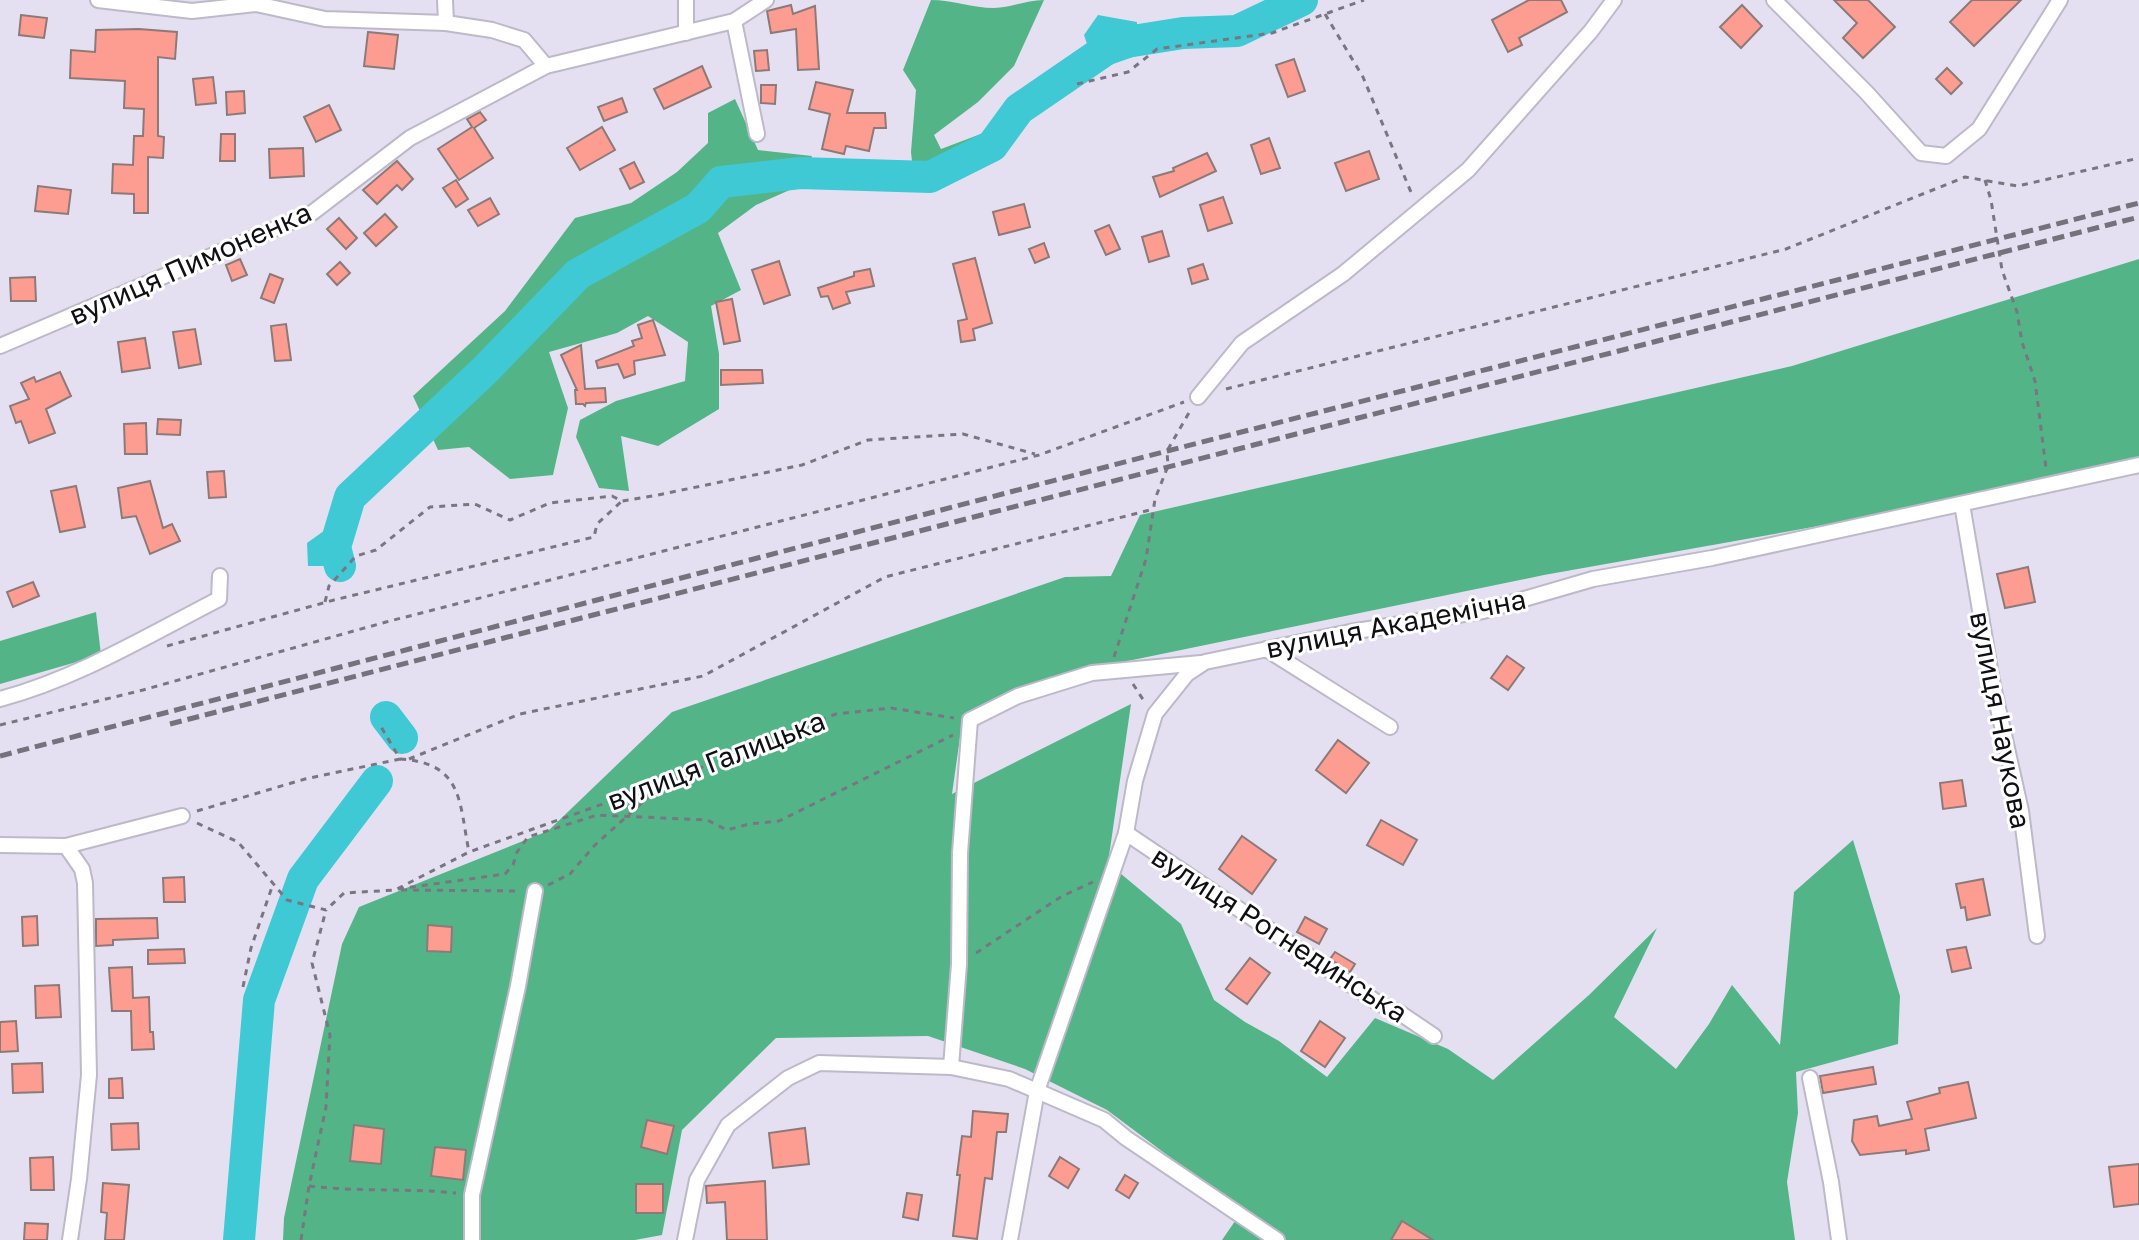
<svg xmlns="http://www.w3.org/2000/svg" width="2139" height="1240" font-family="'Golos Text',sans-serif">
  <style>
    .forest { fill: #53b587 }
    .water { fill: #3ec9d5 }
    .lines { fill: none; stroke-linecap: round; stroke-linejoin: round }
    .river { stroke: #3ec9d5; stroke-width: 32 }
    .building { fill: #fd9d92; stroke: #8d7a78; stroke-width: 2 }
    .street-casing { stroke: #bdb9c9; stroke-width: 18 }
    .path { stroke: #797681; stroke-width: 3; stroke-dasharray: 6 6; stroke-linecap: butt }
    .street { stroke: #fff; stroke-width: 14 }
    .rail { stroke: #74727c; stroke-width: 5; stroke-dasharray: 12 6; stroke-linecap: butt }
    .labels { text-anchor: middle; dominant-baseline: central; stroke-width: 6; stroke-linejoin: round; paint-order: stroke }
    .street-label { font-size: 28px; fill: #100f14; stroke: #fff }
  </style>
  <rect width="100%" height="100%" fill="#e4e0f1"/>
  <g class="forest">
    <path d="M931 0C952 0 973 8 994 8 1010 8 1026 0 1044 0L1014 66 978 102 934 135 941 149 994 129 985 162 915 189 911 152 916 90 903 70Z"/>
    <polygon points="735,99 758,150 812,156 801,185 756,205 718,233 741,290 711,306 719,354 719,409 658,446 621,436 629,491 599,488 576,437 580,420 616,401 685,381 688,342 648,316 617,333 549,352 568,408 553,475 510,479 469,447 438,450 413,396 505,311 575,218 631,203 677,172 708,143 708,113"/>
    <polygon points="2139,259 2139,464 2083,479 1544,575 1050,677 963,716 952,794 1131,704 1108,863 1181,924 1214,1000 1245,1022 1279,1041 1327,1077 1375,1018 1448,1049 1493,1080 1589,995 1657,928 1614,1017 1676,1069 1709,1024 1732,985 1780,1045 1794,892 1853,840 1900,996 1898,1044 1796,1072 1798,1113 1787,1182 1795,1240 1222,1240 1242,1211 1107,1110 1025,1069 928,1036 776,1038 682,1130 662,1235 635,1240 283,1240 284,1218 342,944 359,907 548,831 672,712 1065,577 1111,576 1140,515 1792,366"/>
    <polygon points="96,612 101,655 0,684 0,641"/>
  </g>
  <g class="water">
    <polygon points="1098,15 1137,22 1136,56 1096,70 1084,35"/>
    <polygon points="346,512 349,530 340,566 308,566 307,543 328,528 331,514"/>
  </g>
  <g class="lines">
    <g class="river">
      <polyline points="340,566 335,547 350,497 484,371 578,274 698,208 721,182 800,173 930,177 992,146 1019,109 1114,44 1183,33 1237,31 1302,0"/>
      <polyline points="386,717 402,738"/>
      <polyline points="239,1240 259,1000 303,879 377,781"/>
    </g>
  </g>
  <g class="building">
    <polygon points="1529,0 1561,0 1567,12 1519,38 1522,45 1508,52 1492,20"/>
    <polygon points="1834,0 1868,0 1895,27 1863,58 1843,38 1857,23"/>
    <polygon points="1972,0 2021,0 1974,46 1950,22"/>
    <polygon points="791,5 793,14 815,6 819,69 798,70 796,29 771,33 767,11"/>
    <polygon points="1742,5 1762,26 1741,48 1720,27"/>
    <polygon points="21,15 47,18 44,38 19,35"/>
    <polygon points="139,29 177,32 175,59 158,57 158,136 164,137 163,158 148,157 148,213 134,213 134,194 112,193 113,164 133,165 134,136 143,136 144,109 124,108 125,81 70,78 71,50 95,52 96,30"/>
    <polygon points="368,32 398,35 394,69 364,66"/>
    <polygon points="767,50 769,70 756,71 754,51"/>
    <polygon points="1294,59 1305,91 1288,97 1276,65"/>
    <polygon points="702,66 711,87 664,109 654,89"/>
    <polygon points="1947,68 1962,83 1951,94 1936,79"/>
    <polygon points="213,77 216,103 196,105 193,79"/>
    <polygon points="816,82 853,90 847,113 885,113 886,128 874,128 869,151 846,146 844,154 822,149 830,114 809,109"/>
    <polygon points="761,85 776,85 775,104 761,103"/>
    <polygon points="244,91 245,113 227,115 226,92"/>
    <polygon points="622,98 627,112 604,121 598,107"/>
    <polygon points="329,105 341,130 316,142 304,117"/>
    <polygon points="480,112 486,120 474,128 493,158 459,180 438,149 472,127 467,119"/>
    <polygon points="602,127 615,150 580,170 567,148"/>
    <polygon points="221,134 235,134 235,161 220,161"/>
    <polygon points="1269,138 1280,168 1261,174 1251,145"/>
    <polygon points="303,148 304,176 270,178 269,149"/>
    <polygon points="1369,151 1379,179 1346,191 1335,163"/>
    <polygon points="1207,153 1216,171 1160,197 1153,177 1174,171 1173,168"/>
    <polygon points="397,161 413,179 402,190 397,185 377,204 363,190"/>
    <polygon points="634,162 644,182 630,189 620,169"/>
    <polygon points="456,180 468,199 456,207 443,188"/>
    <polygon points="38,186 71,190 68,214 35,211"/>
    <polygon points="1223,197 1232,223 1208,231 1200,205"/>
    <polygon points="490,198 499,214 478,226 468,210"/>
    <polygon points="1024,204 1030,227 999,235 993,212"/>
    <polygon points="385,214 397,227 376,246 364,233"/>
    <polygon points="339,218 357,238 346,249 327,229"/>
    <polygon points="1109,225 1120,249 1106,255 1095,231"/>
    <polygon points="1162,231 1169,256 1149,262 1142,237"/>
    <polygon points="1044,243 1049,257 1035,263 1029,249"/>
    <polygon points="975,258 992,323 973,329 975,340 961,342 958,321 967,319 953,264"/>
    <polygon points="240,259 247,275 232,281 226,265"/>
    <polygon points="779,261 790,295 764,304 752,270"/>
    <polygon points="340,262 350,273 337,285 327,274"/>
    <polygon points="1203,264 1208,279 1192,284 1188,269"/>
    <polygon points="870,269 874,286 846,292 850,303 833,309 828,296 821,297 818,288 854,276 854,272"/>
    <polygon points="270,274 283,279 274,303 261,298"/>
    <polygon points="35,277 36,301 11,301 10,278"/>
    <polygon points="732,299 740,341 724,344 716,302"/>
    <polygon points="653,320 665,355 634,361 635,374 624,378 618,364 598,368 596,361 634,346 632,341 642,338 638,325"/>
    <polygon points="286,324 291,360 275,361 271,326"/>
    <polygon points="195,329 201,364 179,368 173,332"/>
    <polygon points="145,338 150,368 122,372 118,342"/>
    <polygon points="581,345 585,389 605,388 606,402 586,403 585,406 583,404 576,404 575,390 577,390 561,355"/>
    <polygon points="721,370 762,370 763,383 721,385"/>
    <polygon points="60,372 71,396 46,409 55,433 29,443 21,421 16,423 10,406 29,399 21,383 34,377 36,382"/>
    <polygon points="158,419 181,420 180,435 157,434"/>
    <polygon points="146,423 147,454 125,454 124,424"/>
    <polygon points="224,471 226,497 209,498 207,472"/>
    <polygon points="150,481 163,528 172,524 180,541 150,554 136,516 122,518 118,488"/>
    <polygon points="76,486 85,527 60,532 51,491"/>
    <polygon points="2028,567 2035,602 2005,608 1997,574"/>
    <polygon points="33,582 39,596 13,607 7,592"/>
    <polygon points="1507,656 1524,668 1508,690 1491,678"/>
    <polygon points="1338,740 1369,763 1346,793 1316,770"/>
    <polygon points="1962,780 1966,806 1943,809 1940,783"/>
    <polygon points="1381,820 1417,840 1403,865 1367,845"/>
    <polygon points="1242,836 1276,860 1252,894 1219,869"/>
    <polygon points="184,877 185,902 164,902 163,878"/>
    <polygon points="1983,879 1990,915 1967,920 1965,907 1961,908 1956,884"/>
    <polygon points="37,916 38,945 23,946 22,917"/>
    <polygon points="1305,917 1327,929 1319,944 1297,932"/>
    <polygon points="157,918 158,938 113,940 113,945 96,946 96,919"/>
    <polygon points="428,925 452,927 451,952 427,951"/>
    <polygon points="1966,947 1971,968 1952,972 1947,950"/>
    <polygon points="184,949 185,963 148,964 148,950"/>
    <polygon points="1335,952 1355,964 1350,972 1330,959"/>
    <polygon points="1250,958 1270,973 1247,1004 1226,989"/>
    <polygon points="132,967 133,998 149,997 150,1032 153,1032 154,1049 132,1050 131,1011 112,1011 109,968"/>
    <polygon points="59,985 61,1017 36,1018 35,986"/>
    <polygon points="16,1021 18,1051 0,1052 0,1022"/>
    <polygon points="1320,1021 1345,1038 1325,1067 1301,1051"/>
    <polygon points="42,1063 43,1092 13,1093 12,1064"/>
    <polygon points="1873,1067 1876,1084 1823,1093 1820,1076"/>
    <polygon points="122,1078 123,1098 109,1098 109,1079"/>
    <polygon points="1968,1082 1976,1118 1925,1129 1929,1150 1906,1154 1906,1150 1860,1155 1852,1141 1854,1120 1877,1116 1879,1126 1912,1119 1907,1102 1940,1093 1939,1088"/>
    <polygon points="973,1111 1008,1114 1006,1132 997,1132 992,1179 985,1178 977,1239 953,1236 960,1175 957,1175 962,1136 971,1137"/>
    <polygon points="647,1120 674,1126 667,1154 641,1147"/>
    <polygon points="138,1123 139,1149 112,1150 111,1124"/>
    <polygon points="354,1125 384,1129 381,1164 350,1161"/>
    <polygon points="805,1128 809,1164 773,1168 769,1133"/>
    <polygon points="435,1147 466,1150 463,1180 431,1176"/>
    <polygon points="53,1157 54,1190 31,1190 30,1158"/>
    <polygon points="1060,1157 1079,1169 1068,1188 1049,1176"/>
    <polygon points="2139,1164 2139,1204 2114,1207 2109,1167"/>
    <polygon points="1125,1175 1138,1183 1129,1198 1116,1190"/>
    <polygon points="765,1181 767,1240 727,1240 725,1202 707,1203 706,1186"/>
    <polygon points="103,1183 129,1185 124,1240 105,1240 107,1213 101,1212"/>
    <rect x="636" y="1184" width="27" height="29"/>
    <polygon points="907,1193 922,1195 918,1220 903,1217"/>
    <polygon points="1402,1221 1433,1240 1391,1240"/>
    <polygon points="25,1223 48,1224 47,1240 24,1240"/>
  </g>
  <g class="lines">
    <defs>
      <g id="street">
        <polyline points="98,0 192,11 256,4 325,19 446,23 492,30 524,40 546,66"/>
        <polyline points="445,0 446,23"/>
        <polyline points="686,0 686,33"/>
        <polyline points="1774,0 1866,92 1921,153 1946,156 1979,129 2060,0"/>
        <polyline points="734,21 757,134"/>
        <polyline points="0,346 312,213 410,138 546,66 734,21 766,0"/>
        <polyline points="1198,397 1242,343 1343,274 1468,170 1591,31 1614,0"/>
        <polyline points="1962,504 1992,681 2021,811 2037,936"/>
        <polyline points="1266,649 1390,727"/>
        <path d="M0 699C78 678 147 636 219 599L220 576"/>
        <polyline points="1126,833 1378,1003 1400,1013 1434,1036"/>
        <polyline points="0,845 66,846 182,816"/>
        <polyline points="66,846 82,869 85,883 89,1075 79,1179 70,1240"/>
        <polyline points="1810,1078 1831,1182 1839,1240"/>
        <polyline points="472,1240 472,1195 518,986 535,891"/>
        <polyline points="685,1240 697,1180 728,1125 788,1078 819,1063 951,1067"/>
        <polyline points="1010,1240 1037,1091 1009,1079 951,1067 959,964 960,853 970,720 1018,696 1092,673 1201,663"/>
        <polyline points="1277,1240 1126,1138 1104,1120 1037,1091 1126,833 1135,781 1155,714 1187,674 1205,662 1350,632 1483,611 1593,579 1712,558 2139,465"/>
      </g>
    </defs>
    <use href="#street" class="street-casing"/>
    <g class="path">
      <polyline points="1325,14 1363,77 1413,197"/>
      <polyline points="1077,84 1128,72 1157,49 1272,33 1364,0"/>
      <polyline points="1985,180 1991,200 2002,270 2017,312 2022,342 2035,381 2046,468"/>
      <polyline points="1226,389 1786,249 1965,177 2018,186 2139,158"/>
      <polyline points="325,602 329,586 356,556 376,550 430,507 475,504 510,520 550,503 612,496 622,501 658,495 802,465 868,440 963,434 1035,454"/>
      <polyline points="167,646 334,600 594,537 597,524 622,501"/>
      <polyline points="1114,657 1146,559 1155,499 1168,466 1167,451 1190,411"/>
      <polyline points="1133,684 1144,701"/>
      <polyline points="0,725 143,690 386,622 1039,455 1184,402"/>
      <path d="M400 759C463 763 459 801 469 852"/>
      <polyline points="409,759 520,714 703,676 885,577 1154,509"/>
      <polyline points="197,811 305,779 400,759 380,725"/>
      <polyline points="197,823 238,842 287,900 326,910 344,893 395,890 469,852 600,805 658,788 730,754 836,714 891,708 954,718"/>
      <polyline points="548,885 570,874 594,846 656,790"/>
      <polyline points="398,889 505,874 513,865 517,852 528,837 597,815 707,820 727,830 749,824 779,821 953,735"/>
      <polyline points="401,890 518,891"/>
      <polyline points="976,953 1062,896 1093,882"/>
      <polyline points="243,987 251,948 273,884"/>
      <path d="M309 1186C358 1192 407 1188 456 1193"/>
      <polyline points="301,1240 309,1186 326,1107 330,1035 312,963 326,910"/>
    </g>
    <use href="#street" class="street"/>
    <g class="rail">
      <polyline points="170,724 2139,217"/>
      <polyline points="0,756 1167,451 2139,203"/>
    </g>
  </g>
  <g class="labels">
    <g class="street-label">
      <text transform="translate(190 263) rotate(-24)">вулиця Пимоненка</text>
      <text transform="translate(1396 623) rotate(-11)">вулиця Академічна</text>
      <text transform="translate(2001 720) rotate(79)">вулиця Наукова</text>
      <text transform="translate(716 760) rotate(-21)">вулиця Галицька</text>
      <text transform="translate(1280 934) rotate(33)">вулиця Рогнединська</text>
    </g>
  </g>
</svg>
